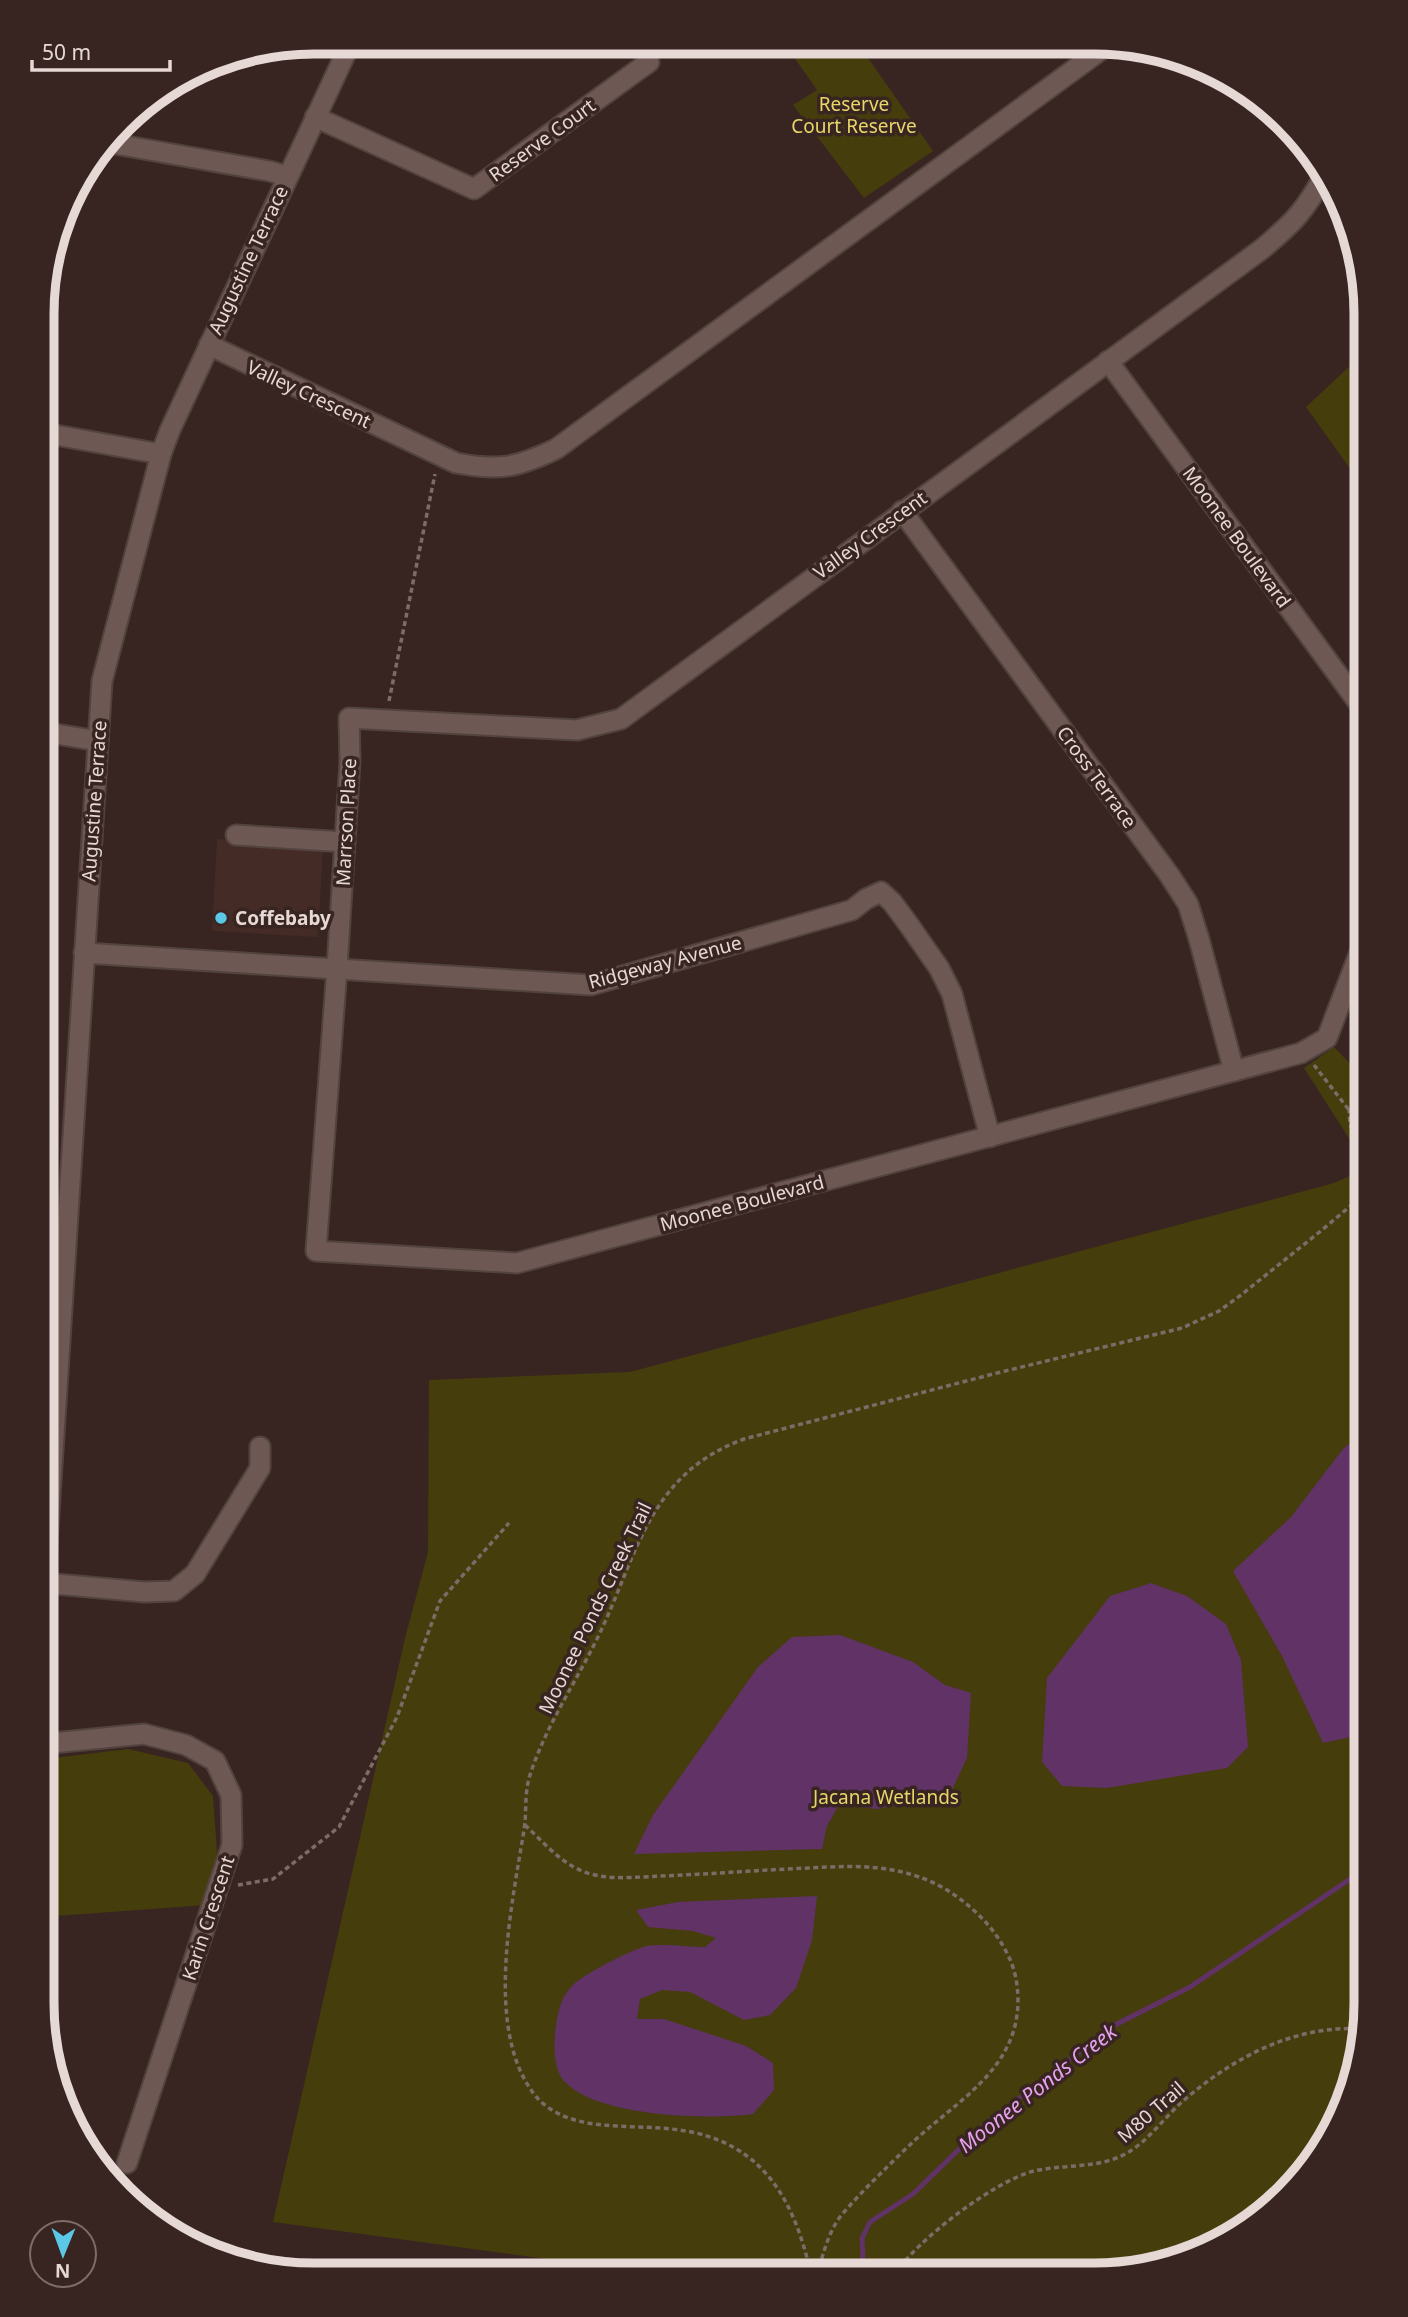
<svg xmlns="http://www.w3.org/2000/svg" width="1408" height="2317" font-family="'Noto Sans',sans-serif">
  <style>
    .built { fill: #452b26 }
    .green { fill: #453d0c }
    .water { fill: #603266 }
    .lines { fill: none; stroke-linecap: round; stroke-linejoin: round }
    .stream { stroke: #603266; stroke-width: 5 }
    .minor-casing { stroke: #52433f; stroke-width: 23 }
    .highway-casing { stroke: #52433f; stroke-width: 24 }
    .path { stroke: #7c6c68; stroke-width: 3.5; stroke-dasharray: 5 3.5; stroke-linecap: butt }
    .minor { stroke: #6e5854; stroke-width: 19 }
    .highway { stroke: #e7932b; stroke-width: 21 }
    .poi-dot { fill: #5bc8e7; stroke: #382521; stroke-width: 2.5 }
    .labels { text-anchor: middle; dominant-baseline: central; stroke-width: 7; stroke-linejoin: round; paint-order: stroke }
    .park-label { font-size: 19px; fill: #e8d66a; stroke: #382521 }
    .street-label { font-size: 19px; fill: #e5d8d5; stroke: #382521 }
    .poi-label { font-size: 19px; font-weight: bold; fill: #e5d8d5; stroke: #382521; text-anchor: start }
    .water-label { font-size: 21px; font-style: italic; fill: #e6a1ef; stroke: #382521 }
    .rim { fill: none; stroke: #e5d8d5; stroke-width: 9 }
  </style>
  <rect width="100%" height="100%" fill="#382521"/>
  <polygon class="built" points="217,839 323,845 318,937 212,931"/>
  <g class="green">
    <polygon points="784,43 882,44 866,55 933,151 864,198 793,105 817,90"/>
    <polygon points="1366,351 1366,491 1306,407"/>
    <polygon points="1334,1047 1366,1080 1366,1165 1304,1068"/>
    <polygon points="1366,1169 1365,2021 1351,2091 1310,2168 1260,2219 1198,2254 1094,2275 598,2274 554,2260 273,2222 405,1638 428,1552 429,1380 630,1372 1334,1183"/>
    <polygon points="128,1749 188,1763 213,1796 217,1852 206,1905 42,1917 42,1791 45,1759"/>
  </g>
  <g class="water">
    <polygon points="1366,1430 1365,1734 1323,1743 1282,1656 1233,1571 1291,1517 1343,1449"/>
    <polygon points="1151,1583 1187,1596 1226,1624 1241,1660 1248,1747 1227,1768 1107,1788 1062,1786 1042,1762 1047,1678 1110,1596"/>
    <polygon points="840,1635 913,1662 945,1685 971,1693 967,1758 949,1796 877,1809 839,1805 827,1826 822,1849 634,1854 653,1815 758,1667 792,1637"/>
    <path d="M817 1896 812 1940 796 1988 770 2015 744 2020 690 1992 662 1990 640 1999 637 2019H664L746 2046 773 2063 774 2090 753 2114C708 2120 596 2117 564 2081 554 2070 554 2049 555 2035 557 2018 559 1999 572 1986 582 1975 632 1949 647 1946 665 1943 687 1947 705 1947L716 1938 693 1931 648 1927 636 1910 678 1902Z"/>
  </g>
  <g class="lines">
    <polyline class="stream" points="856,2274 863,2257 862,2238 870,2222 913,2194 986,2123 1060,2068 1107,2029 1190,1987 1365,1869"/>
    <defs>
      <g id="minor">
        <polyline points="315,117 474,189 649,62"/>
        <polyline points="109,143 269,171 287,176"/>
        <path d="M1325 174C1305 211 1293 223 1262 249L621 719 577 730 349 718 350 761 337 968 316 1251 517 1263 1301 1053 1327 1038 1366 936"/>
        <path d="M209 345 456 463C499 471 516 468 556 449L1109 44"/>
        <polyline points="1108,361 1366,713"/>
        <polyline points="44,433 161,454"/>
        <polyline points="902,511 1170,876 1188,904 1199,939 1234,1071"/>
        <polyline points="44,732 98,741"/>
        <polyline points="236,835 345,842"/>
        <polyline points="84,953 591,985 852,910 866,899 881,892 892,902 909,925 939,968 952,994 990,1137"/>
        <polyline points="44,1583 145,1592 174,1591 195,1574 260,1468 260,1447"/>
        <polyline points="43,1607 102,681 161,454 170,430 351,42"/>
        <polyline points="42,1744 144,1734 186,1745 215,1761 231,1795 232,1845 127,2163"/>
      </g>
      <polyline id="highway" points="251,2265 320,2273"/>
    </defs>
    <use href="#minor" class="minor-casing"/>
    <use href="#highway" class="highway-casing"/>
    <g class="path">
      <polyline points="674,45 677,43"/>
      <polyline points="389,701 435,474"/>
      <polyline points="1314,1065 1349,1110"/>
      <polyline points="1366,1151 1350,1125 1349,1110 1366,1126"/>
      <path d="M525 1825C542 1841 560 1862 582 1871 606 1881 636 1877 661 1876 711 1874 760 1870 809 1868 846 1866 883 1864 919 1877 951 1887 987 1917 1003 1946 1014 1964 1018 1981 1018 2002 1017 2068 959 2100 915 2140 891 2163 866 2187 844 2212 829 2229 824 2252 817 2274"/>
      <polyline points="238,1885 273,1879 339,1827 397,1717 440,1601 509,1523"/>
      <path d="M811 2274C796 2208 769 2150 696 2133 666 2126 634 2128 603 2125 578 2123 550 2115 534 2094 484 2029 512 1905 524 1830 527 1812 524 1793 530 1775 545 1728 574 1685 596 1641 637 1559 646 1475 744 1439L997 1373 1182 1328 1219 1311 1241 1295 1322 1230 1354 1203 1366 1189"/>
      <path d="M895 2274C917 2240 994 2181 1034 2171 1065 2164 1099 2169 1127 2153 1148 2141 1164 2118 1182 2102 1232 2058 1295 2024 1364 2029"/>
    </g>
    <use href="#minor" class="minor"/>
    <use href="#highway" class="highway"/>
  </g>
  <circle class="poi-dot" cx="221" cy="918" r="7"/>
  <g class="labels">
    <g class="park-label">
      <text x="854" y="104">Reserve<tspan x="854" dy="22">Court Reserve</tspan></text>
      <text x="886" y="1797">Jacana Wetlands</text>
    </g>
    <g class="street-label">
      <text transform="translate(542 140) rotate(-36)">Reserve Court</text>
      <text transform="translate(248 260) rotate(-65)">Augustine Terrace</text>
      <text transform="translate(309 394) rotate(25)">Valley Crescent</text>
      <text transform="translate(870 535) rotate(-36)">Valley Crescent</text>
      <text transform="translate(1237 537) rotate(54)">Moonee Boulevard</text>
      <text transform="translate(1097 777) rotate(54)">Cross Terrace</text>
      <text transform="translate(94 801) rotate(-86)">Augustine Terrace</text>
      <text transform="translate(346 822) rotate(-87)">Marrson Place</text>
      <text transform="translate(665 962) rotate(-15)">Ridgeway Avenue</text>
      <text transform="translate(742 1203) rotate(-15)">Moonee Boulevard</text>
      <text transform="translate(595 1608) rotate(-64)">Moonee Ponds Creek Trail</text>
      <text transform="translate(208 1918) rotate(-72)">Karin Crescent</text>
      <text transform="translate(1151 2112) rotate(-41)">M80 Trail</text>
    </g>
    <g class="poi-label">
      <text x="235" y="918">Coffebaby</text>
    </g>
    <g class="water-label">
      <text transform="translate(1037 2088) rotate(-38)">Moonee Ponds Creek</text>
    </g>
  </g>
  <path d="M0 0H1408V2317H0ZM314 54H1094A260 260 0 0 1 1354 314V2003A260 260 0 0 1 1094 2263H314A260 260 0 0 1 54 2003V314A260 260 0 0 1 314 54Z" fill="#382521" fill-rule="evenodd"/>
  <path class="rim" d="M314 54H1094A260 260 0 0 1 1354 314V2003A260 260 0 0 1 1094 2263H314A260 260 0 0 1 54 2003V314A260 260 0 0 1 314 54Z"/>
  <g transform="translate(63 2254) rotate(181)"><circle r="33" fill="#382521" stroke="#7d6d69" stroke-width="2"/>
  <path d="M0-5L12 26L0 18L-12 26Z" fill="#5bc8e7"/>
  <text y="-10" font-size="19" font-weight="bold" text-anchor="middle" fill="#e5d8d5">N</text>
  </g>
  <path d="M32 60v10h138v-10" fill="none" stroke="#e5d8d5" stroke-width="3.5"/>
  <text x="42" y="60" font-size="21" fill="#e5d8d5" stroke="#382521" stroke-width="5" paint-order="stroke">50 m</text>
</svg>
